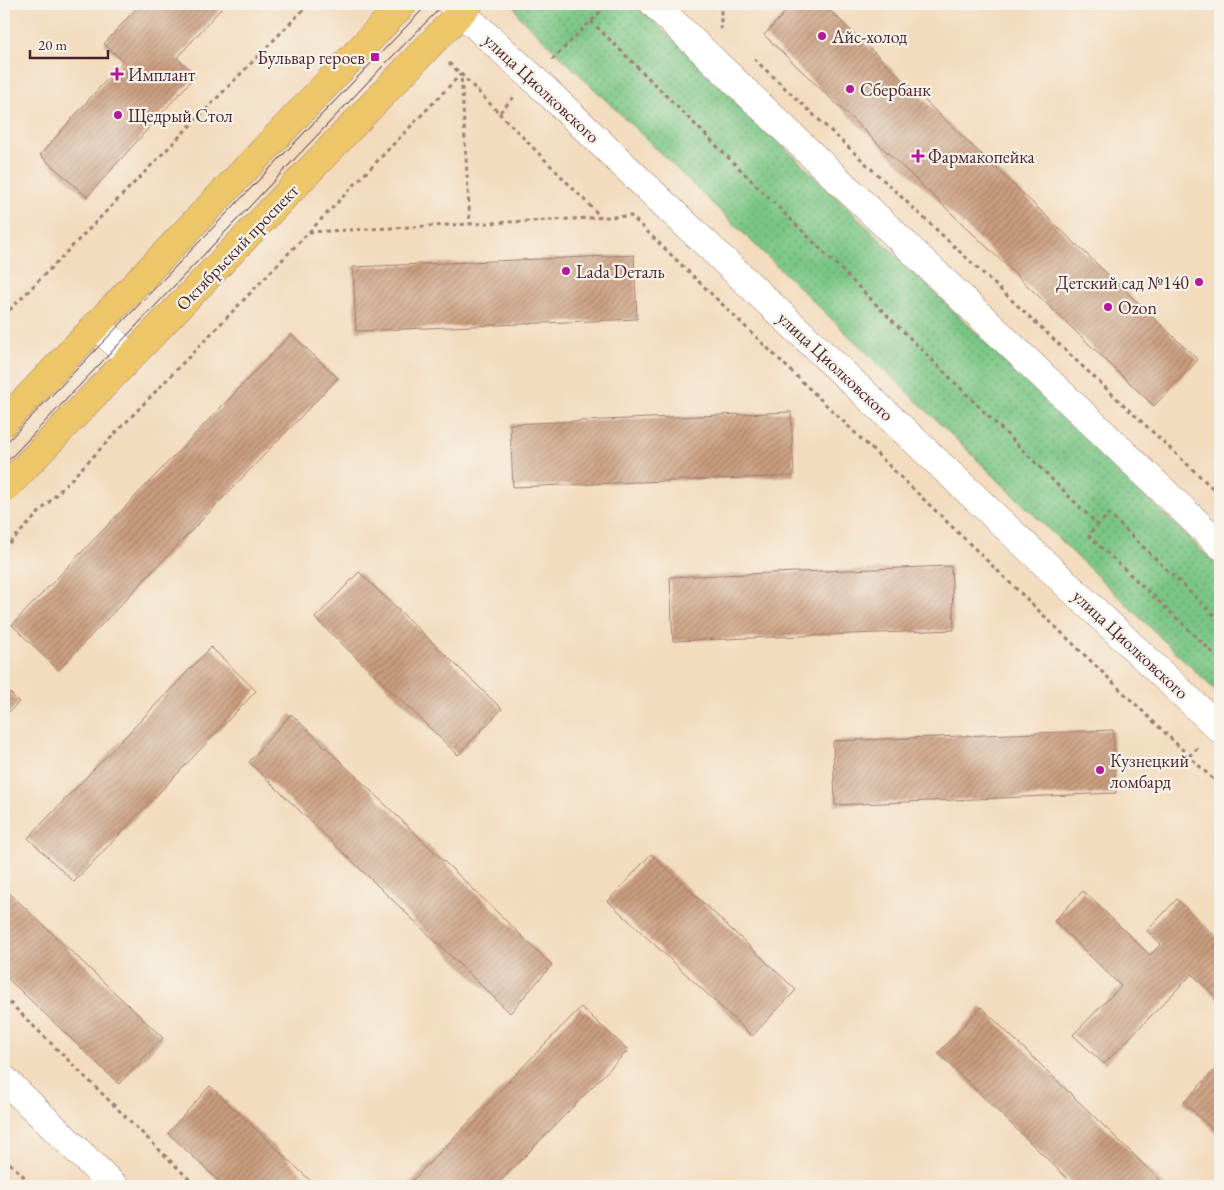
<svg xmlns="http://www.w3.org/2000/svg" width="1224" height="1190" font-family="'EB Garamond',serif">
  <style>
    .park { fill: url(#park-dots); stroke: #627258 }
    .building { fill: url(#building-hatch) }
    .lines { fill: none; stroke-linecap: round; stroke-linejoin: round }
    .minor-casing { stroke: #9e7d74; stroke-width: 29 }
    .major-casing { stroke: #9e7d74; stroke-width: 29 }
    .path { stroke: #9e7d74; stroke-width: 3; stroke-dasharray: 4 4; stroke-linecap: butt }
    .minor { stroke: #fff; stroke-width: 28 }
    .major { stroke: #ecc669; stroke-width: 28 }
    .tram { stroke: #4a1f2b; stroke-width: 1 }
    .poi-dot { fill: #b5179e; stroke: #f7f3e8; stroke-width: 2 }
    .labels { text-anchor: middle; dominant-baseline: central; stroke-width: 4.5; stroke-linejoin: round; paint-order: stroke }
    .poi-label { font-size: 18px; fill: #4a1f2b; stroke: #f7f3e8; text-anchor: start }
    .street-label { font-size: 18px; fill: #4a1f2b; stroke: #f7f3e8 }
  </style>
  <defs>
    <pattern id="park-dots" width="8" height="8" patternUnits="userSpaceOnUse" patternTransform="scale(1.25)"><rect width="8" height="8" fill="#7ac685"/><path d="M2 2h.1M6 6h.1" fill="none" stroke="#66a06d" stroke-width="1.8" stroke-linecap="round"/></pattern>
    <pattern id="building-hatch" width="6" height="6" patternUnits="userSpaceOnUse" patternTransform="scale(1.25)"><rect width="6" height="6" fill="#ca9e7f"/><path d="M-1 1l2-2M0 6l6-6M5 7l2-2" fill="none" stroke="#a68068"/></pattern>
  </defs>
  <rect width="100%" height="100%" fill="#f7f3e8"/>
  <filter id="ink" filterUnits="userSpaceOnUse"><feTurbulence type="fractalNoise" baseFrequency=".02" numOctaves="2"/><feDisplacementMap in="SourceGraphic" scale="10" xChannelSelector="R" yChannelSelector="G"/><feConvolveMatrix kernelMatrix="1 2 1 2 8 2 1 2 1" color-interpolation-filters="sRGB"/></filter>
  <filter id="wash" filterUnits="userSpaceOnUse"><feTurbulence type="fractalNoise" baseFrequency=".0096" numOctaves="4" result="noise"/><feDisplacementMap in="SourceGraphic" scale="20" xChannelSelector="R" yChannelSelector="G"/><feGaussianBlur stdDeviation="1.12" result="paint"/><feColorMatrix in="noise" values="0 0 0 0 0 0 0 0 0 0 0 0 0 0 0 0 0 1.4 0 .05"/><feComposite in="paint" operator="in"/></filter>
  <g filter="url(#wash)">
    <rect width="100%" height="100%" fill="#f3dbbd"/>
    <polygon class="park" points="514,4 636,4 1220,568 1220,695 519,16"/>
    <g id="blocks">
      <g class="building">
        <polygon points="140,4 225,4 177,58 196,75 87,197 40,155 123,61 104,44"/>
        <polygon points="793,4 823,4 1198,360 1154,406 764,35"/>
        <polygon points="634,255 637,319 356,331 353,267"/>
        <polygon points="291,334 338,378 58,670 12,625"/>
        <polygon points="791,412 794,476 513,487 510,424"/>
        <polygon points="951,566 954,630 673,641 670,577"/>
        <polygon points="359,572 502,709 458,755 315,618"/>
        <polygon points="211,647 256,691 74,882 28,838"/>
        <polygon points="4,687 19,702 4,717"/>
        <polygon points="291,714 552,965 510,1013 249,762"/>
        <polygon points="1113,730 1116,793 835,805 833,741"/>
        <polygon points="651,854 796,990 752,1036 608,901"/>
        <polygon points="4,888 163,1038 119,1084 4,975"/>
        <polygon points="1083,891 1150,955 1161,944 1147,931 1177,899 1220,941 1220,1001 1192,974 1104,1064 1073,1035 1121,986 1054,921"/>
        <polygon points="581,1007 628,1050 496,1186 407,1186"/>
        <polygon points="981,1007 1166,1186 1075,1186 938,1053"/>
        <polygon points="1220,1064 1220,1137 1184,1102"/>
        <polygon points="210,1086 316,1186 224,1186 168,1133"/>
      </g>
    </g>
  </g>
  <g filter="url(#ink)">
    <use href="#blocks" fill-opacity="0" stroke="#9e7d74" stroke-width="1"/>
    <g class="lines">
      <defs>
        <g id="minor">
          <polyline points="452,4 533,78 662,202 1220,729"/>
          <polyline points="654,4 1220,545"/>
          <polyline points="97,325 130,358"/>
          <polyline points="4,1079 114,1186"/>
        </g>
        <g id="major">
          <polyline points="4,422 403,4"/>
          <polyline points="4,489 469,4"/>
        </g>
      </defs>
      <use href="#minor" class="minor-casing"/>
      <use href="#major" class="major-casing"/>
      <g class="path">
        <polyline points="591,21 1098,525"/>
        <polyline points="719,27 721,28 721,4"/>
        <polyline points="754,59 1220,495"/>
        <polyline points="552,60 608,4"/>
        <polyline points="449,63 461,74 499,113 515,96"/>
        <polyline points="499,113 601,217"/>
        <polyline points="309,232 631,216 1220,786"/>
        <polyline points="4,316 309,4"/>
        <polyline points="4,549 461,74 470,224"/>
        <polyline points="1220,621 1109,514 1088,535 1220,659"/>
        <polyline points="1189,756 1200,746"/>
        <polyline points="4,997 196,1186"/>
        <polyline points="4,1158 34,1186"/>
      </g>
      <use href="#minor" class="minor"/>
      <use href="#major" class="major"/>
      <g class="tram">
        <polyline points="4,445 428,4"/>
        <polyline points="4,465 383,66 444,4"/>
      </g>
    </g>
  </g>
  <g class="poi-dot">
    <circle cx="822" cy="36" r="5"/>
    <rect x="370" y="52" width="10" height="10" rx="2.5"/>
    <path d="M114.5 66.5h5v5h5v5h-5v5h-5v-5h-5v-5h5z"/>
    <circle cx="850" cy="89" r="5"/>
    <circle cx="118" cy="115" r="5"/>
    <path d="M915.5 148.5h5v5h5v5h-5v5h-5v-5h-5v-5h5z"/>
    <circle cx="566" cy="271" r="5"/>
    <circle cx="1199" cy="282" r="5"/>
    <circle cx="1108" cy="307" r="5"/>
    <circle cx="1100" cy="770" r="5"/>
  </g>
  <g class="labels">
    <g class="poi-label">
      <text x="832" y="36">Айс-холод</text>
      <text x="365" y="57" text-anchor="end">Бульвар героев</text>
      <text x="128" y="74">Имплант</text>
      <text x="860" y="89">Сбербанк</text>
      <text x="128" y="115">Щедрый Стол</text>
      <text x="928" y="156">Фармакопейка</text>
      <text x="576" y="271">Lada Dеталь</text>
      <text x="1189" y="282" text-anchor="end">Детский сад №140</text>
      <text x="1118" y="307">Ozon</text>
      <text x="1110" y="760">Кузнецкий<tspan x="1110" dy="21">ломбард</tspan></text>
    </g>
    <g class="street-label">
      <text transform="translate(542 88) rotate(43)">улица Циолковского</text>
      <text transform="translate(237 247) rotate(-46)">Октябрьский проспект</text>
      <text transform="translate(836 366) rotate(43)">улица Циолковского</text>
      <text transform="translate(1131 644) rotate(43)">улица Циолковского</text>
    </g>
  </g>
  <rect width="1224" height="1190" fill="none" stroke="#f7f3e8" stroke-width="20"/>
  <path d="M30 50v8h78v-8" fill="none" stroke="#4a1f2b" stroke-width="2.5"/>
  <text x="38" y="50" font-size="15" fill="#4a1f2b" stroke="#f7f3e8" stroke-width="4" paint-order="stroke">20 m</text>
</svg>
